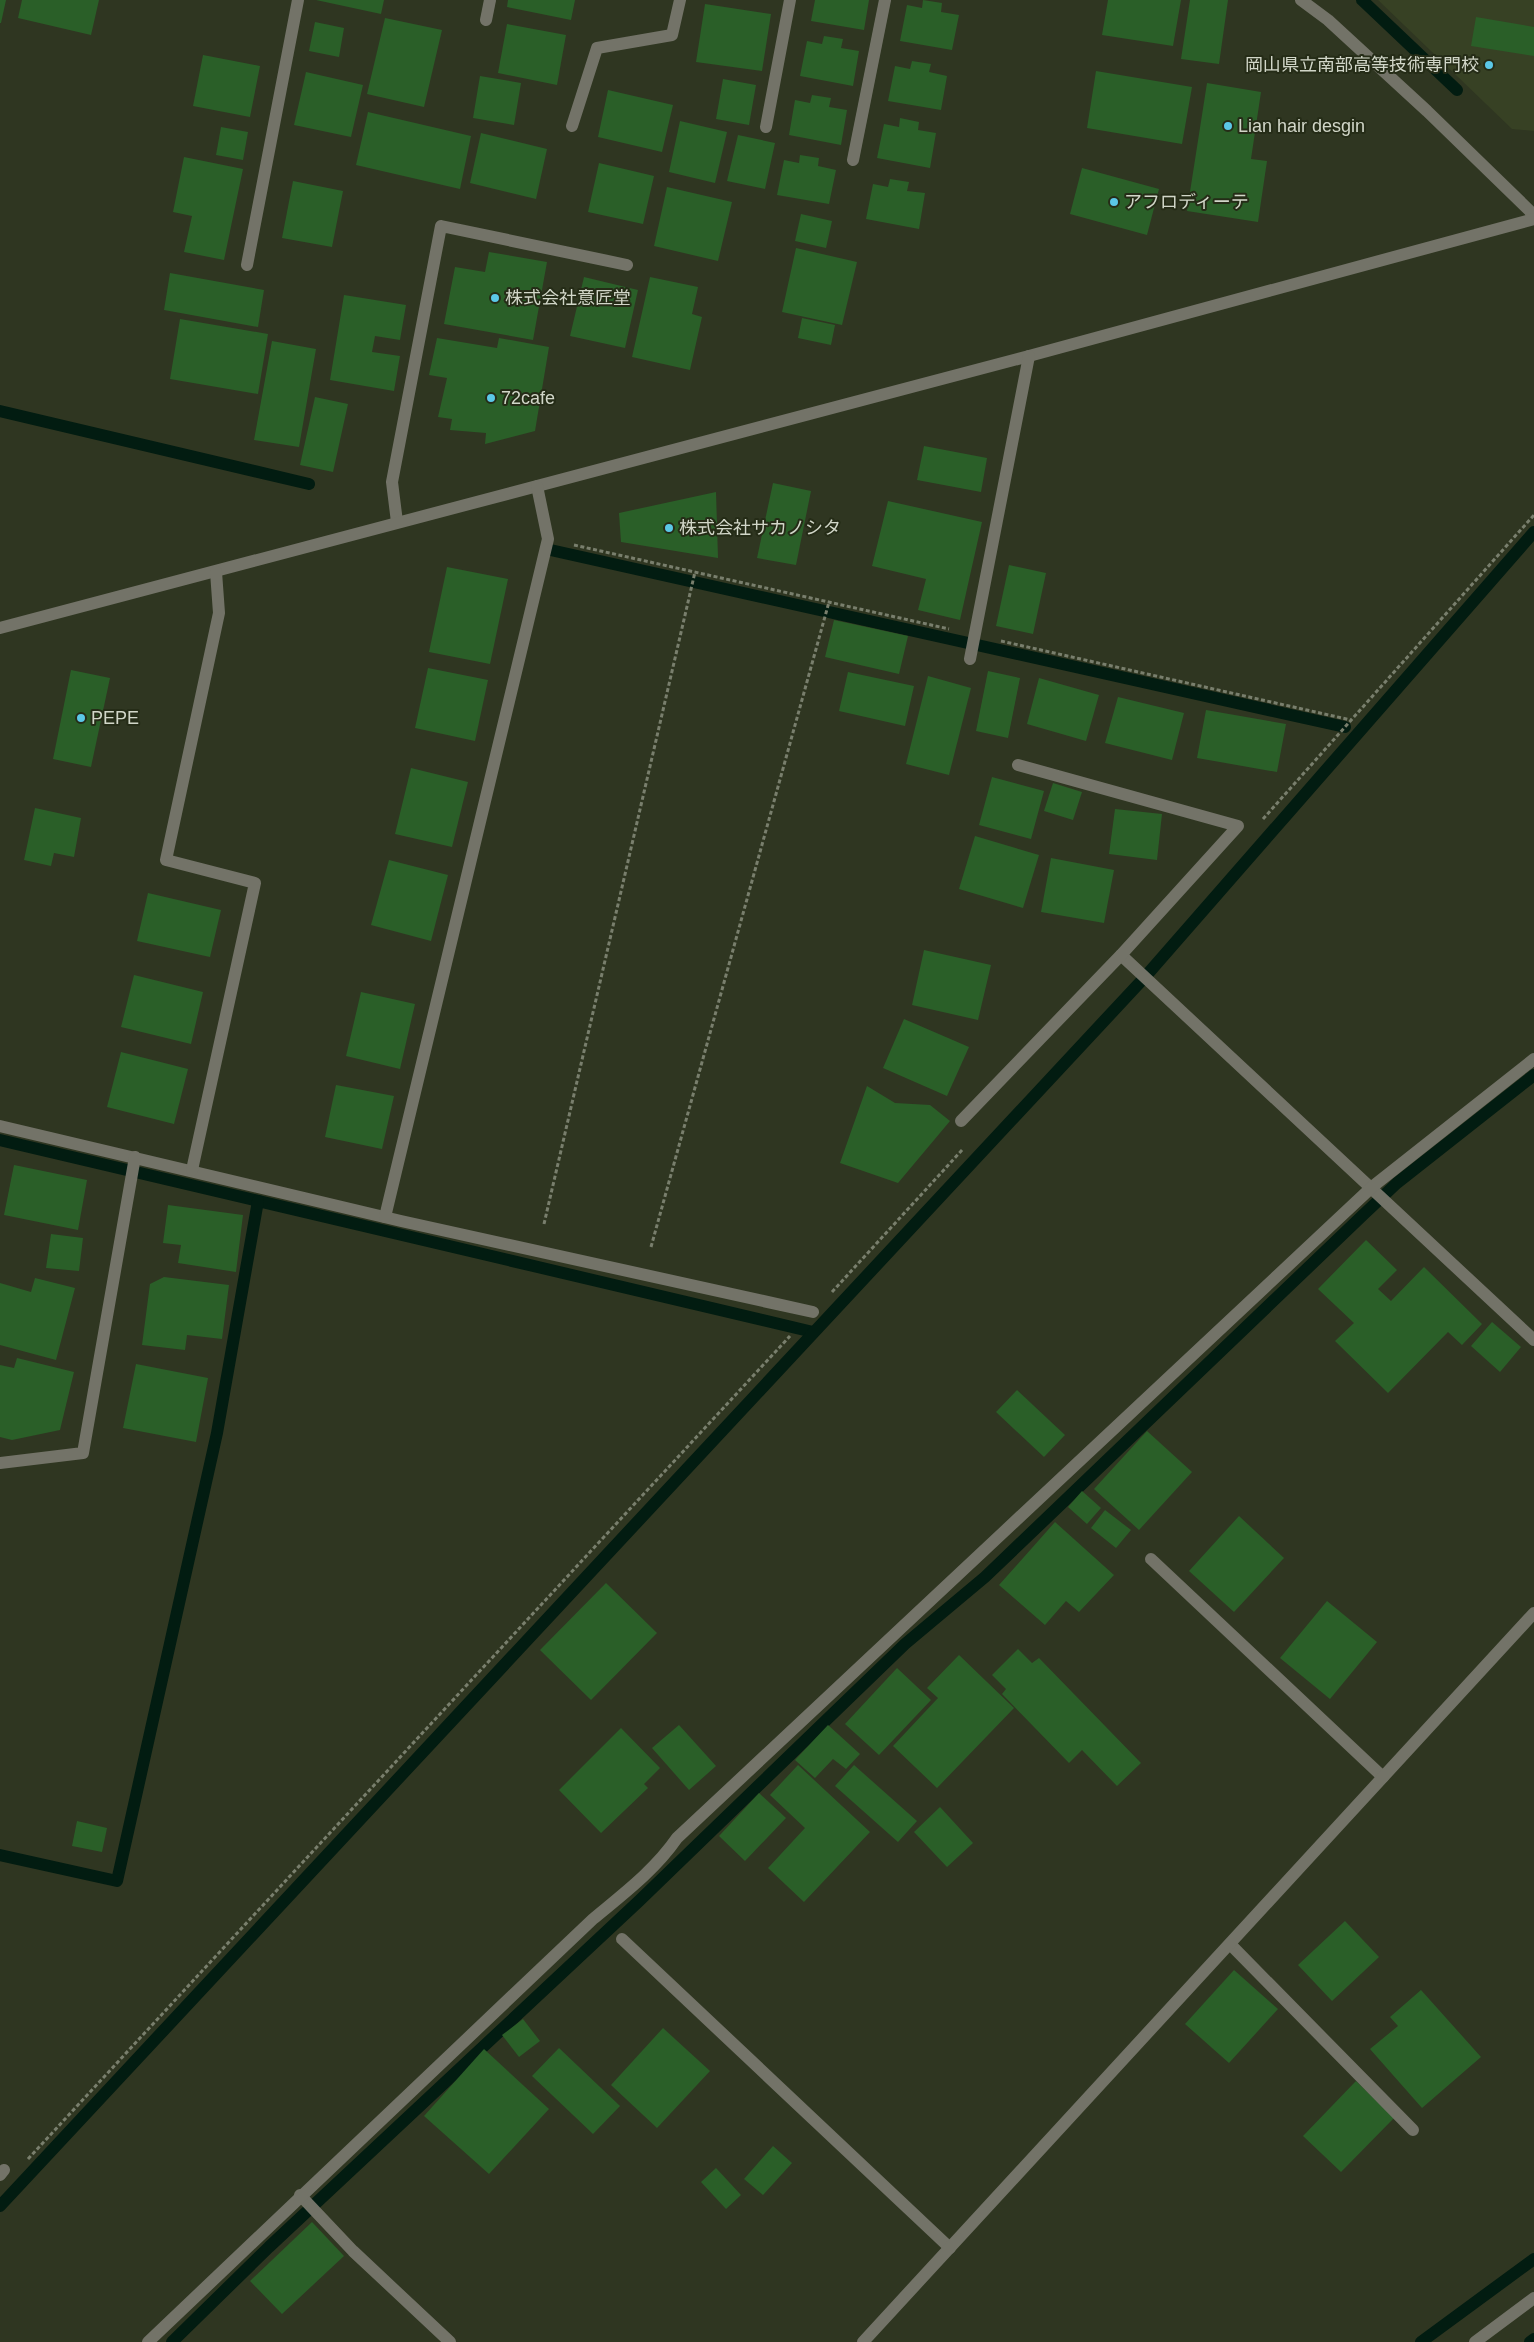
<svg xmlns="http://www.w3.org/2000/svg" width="1534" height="2342" font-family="Arial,'Noto Sans JP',sans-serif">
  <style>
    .built { fill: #374124 }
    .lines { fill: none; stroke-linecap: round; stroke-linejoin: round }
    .stream { stroke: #021c11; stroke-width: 12 }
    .building { fill: #2a5f28 }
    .path { stroke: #797f6d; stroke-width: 3; stroke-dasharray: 4 2.5; stroke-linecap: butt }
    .minor { stroke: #737368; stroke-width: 12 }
    .poi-dot { fill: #5bc8e7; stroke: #252c17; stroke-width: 2 }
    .labels { text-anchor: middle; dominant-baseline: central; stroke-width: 4; stroke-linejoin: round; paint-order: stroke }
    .poi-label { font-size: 18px; fill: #d1d6c8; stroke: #252c17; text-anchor: start }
  </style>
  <rect width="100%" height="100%" fill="#2f3621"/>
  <polygon class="built" points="1378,0 1534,0 1534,131 1512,129"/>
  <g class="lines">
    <g class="stream">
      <polyline points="1362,0 1457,90"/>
      <polyline points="0,411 309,484"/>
      <polyline points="546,549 1345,727"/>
      <polyline points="0,1140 813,1332"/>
      <polyline points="0,1855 117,1881 217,1433 258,1201"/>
      <polyline points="0,2206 1145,977 1534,532"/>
      <polyline points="172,2342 269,2247 639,1901 905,1644 985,1577 1363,1215 1397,1183 1534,1075"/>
      <polyline points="1421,2342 1534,2259"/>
      <polyline points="1530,2342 1534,2339"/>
    </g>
  </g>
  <g class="building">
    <polygon points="0,0 6,0 1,23 0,23"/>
    <polygon points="22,0 99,0 91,35 18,18"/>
    <polygon points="316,0 384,0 381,14"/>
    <polygon points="508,0 575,0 571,20 507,7"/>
    <polygon points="815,0 869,0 864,30 811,21"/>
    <polygon points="923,0 942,3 941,12 959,15 952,50 900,41 907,5 922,8"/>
    <polygon points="1108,0 1181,0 1173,46 1102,35"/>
    <polygon points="1190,0 1228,0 1219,64 1181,59"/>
    <polygon points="705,4 771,14 762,71 696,62"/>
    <polygon points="1476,17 1534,27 1534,56 1471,46"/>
    <polygon points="385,18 442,30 424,107 367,94"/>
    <polygon points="315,22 344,28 339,57 309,51"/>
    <polygon points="507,24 566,35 557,85 498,73"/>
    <polygon points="824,36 843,39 841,48 859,51 853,86 800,76 807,41 822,44"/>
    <polygon points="203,55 260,66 250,117 193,106"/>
    <polygon points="912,61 931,64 929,72 947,76 941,110 888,101 895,66 910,69"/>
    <polygon points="1096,71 1192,87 1182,144 1087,128"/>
    <polygon points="306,72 363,85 351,137 294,125"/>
    <polygon points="480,76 521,83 514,125 473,118"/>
    <polygon points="723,79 756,85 749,125 716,119"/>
    <polygon points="1207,83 1261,92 1251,159 1267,161 1258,222 1187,211"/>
    <polygon points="608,90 673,105 662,152 598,137"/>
    <polygon points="812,95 831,98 829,107 847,110 841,145 789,135 795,100 810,103"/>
    <polygon points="368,112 471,136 460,189 356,165"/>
    <polygon points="900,118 919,122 918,130 936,133 930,168 877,158 884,124 899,127"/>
    <polygon points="680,121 727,132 715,183 669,172"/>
    <polygon points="221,127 248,132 243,160 216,155"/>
    <polygon points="481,133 547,149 536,199 470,183"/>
    <polygon points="738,135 775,143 765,189 727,181"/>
    <polygon points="800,155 819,158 818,166 836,170 829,204 777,195 784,160 799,163"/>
    <polygon points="184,157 243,169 224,260 184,252 192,216 173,212"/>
    <polygon points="599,163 654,176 643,224 588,212"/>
    <polygon points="1082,168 1159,189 1147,235 1070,214"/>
    <polygon points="890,179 909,182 907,191 925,193 919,229 866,219 873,184 888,187"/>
    <polygon points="293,181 343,191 332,247 282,238"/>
    <polygon points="667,187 732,202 718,261 654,246"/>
    <polygon points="801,214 832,221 826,248 795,241"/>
    <polygon points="796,248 857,262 842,325 782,312"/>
    <polygon points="489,252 547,262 533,340 444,324 455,267 485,272"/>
    <polygon points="170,273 264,290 258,327 164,310"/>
    <polygon points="584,277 638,290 625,348 570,336"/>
    <polygon points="650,277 698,287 692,314 702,317 690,370 632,357"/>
    <polygon points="344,295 406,305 400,340 375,336 372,352 400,356 394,391 330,380"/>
    <polygon points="802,318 835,325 831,345 798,338"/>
    <polygon points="180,319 268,334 258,394 170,379"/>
    <polygon points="437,338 497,348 499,338 549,347 535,431 485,444 486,433 450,430 452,419 438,417 447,378 429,375"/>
    <polygon points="272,341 316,349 299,447 254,440"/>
    <polygon points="315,397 348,404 333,472 300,465"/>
    <polygon points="924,446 987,458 981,492 917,480"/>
    <polygon points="773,483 811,491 796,565 757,558"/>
    <polygon points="716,492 718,558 621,542 619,513"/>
    <polygon points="888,501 982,522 960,620 918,610 926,579 872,566"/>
    <polygon points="1009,565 1046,573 1033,634 996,626"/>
    <polygon points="447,567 508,579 490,664 429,652"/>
    <polygon points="834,620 908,636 899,674 825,657"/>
    <polygon points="428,668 488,680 475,741 415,728"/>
    <polygon points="71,670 110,678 91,767 53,759"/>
    <polygon points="988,671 1020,678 1008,738 976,731"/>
    <polygon points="848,672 914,686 905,726 839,711"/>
    <polygon points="928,676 971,688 949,775 906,764"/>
    <polygon points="1039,678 1099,695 1086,741 1027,724"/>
    <polygon points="1118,697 1184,713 1172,760 1105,743"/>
    <polygon points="1206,710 1286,724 1277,772 1197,758"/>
    <polygon points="411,768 468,782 452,847 395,834"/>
    <polygon points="992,777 1044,791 1031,839 979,825"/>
    <polygon points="1053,783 1082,792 1073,820 1044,811"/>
    <polygon points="35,808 81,818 74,857 54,853 51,866 24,860"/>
    <polygon points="1115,809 1162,814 1157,860 1109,854"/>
    <polygon points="975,836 1039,855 1023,908 959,889"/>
    <polygon points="1051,858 1114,870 1104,923 1041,912"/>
    <polygon points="389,860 448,875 431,941 371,925"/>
    <polygon points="148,893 221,910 210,957 137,941"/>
    <polygon points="924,950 991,965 978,1020 912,1005"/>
    <polygon points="134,975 203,992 191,1044 121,1027"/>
    <polygon points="361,992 415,1004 400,1069 346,1056"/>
    <polygon points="904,1019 969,1047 947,1096 883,1068"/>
    <polygon points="121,1052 188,1069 174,1124 107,1107"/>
    <polygon points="336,1085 394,1096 382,1149 325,1137"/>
    <polygon points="867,1086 895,1103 930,1105 950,1121 898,1183 840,1163"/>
    <polygon points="14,1165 87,1180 78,1230 4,1215"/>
    <polygon points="168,1205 243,1215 236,1272 178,1263 181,1245 163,1243"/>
    <polygon points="51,1234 83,1238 79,1271 46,1268"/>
    <polygon points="1366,1240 1397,1270 1378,1289 1391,1301 1424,1267 1482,1324 1462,1345 1448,1332 1388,1393 1335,1341 1354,1323 1318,1289"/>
    <polygon points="164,1277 229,1285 222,1339 187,1335 185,1350 142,1345 150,1284"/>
    <polygon points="35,1278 75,1288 56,1360 0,1345 0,1283 31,1292"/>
    <polygon points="1492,1322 1521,1347 1500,1372 1471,1346"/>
    <polygon points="17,1358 74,1372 60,1430 12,1440 0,1437 0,1365 14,1368"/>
    <polygon points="136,1364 208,1378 196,1442 123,1428"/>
    <polygon points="1017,1390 1065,1435 1044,1457 996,1412"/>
    <polygon points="1147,1431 1192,1472 1139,1530 1094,1489"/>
    <polygon points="1082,1491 1101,1508 1087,1524 1068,1507"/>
    <polygon points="1105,1510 1131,1530 1116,1548 1091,1528"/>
    <polygon points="1239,1516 1284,1558 1234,1612 1189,1571"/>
    <polygon points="1055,1522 1114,1575 1079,1612 1066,1601 1045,1625 999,1585"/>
    <polygon points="606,1583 657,1633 591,1700 540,1650"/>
    <polygon points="1327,1601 1377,1642 1330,1699 1280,1658"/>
    <polygon points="1018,1649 1032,1663 1039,1658 1141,1763 1117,1786 1082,1750 1069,1763 1002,1694 1006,1689 992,1675"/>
    <polygon points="959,1655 1014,1708 937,1788 893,1746 938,1698 927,1688"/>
    <polygon points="897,1668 931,1700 879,1755 845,1724"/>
    <polygon points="679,1725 716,1766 689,1790 652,1748"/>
    <polygon points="828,1725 860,1754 846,1769 833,1759 815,1778 795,1760"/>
    <polygon points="621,1728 660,1768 644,1784 648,1788 601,1833 559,1790"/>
    <polygon points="798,1765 870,1832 804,1902 768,1868 805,1828 770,1795"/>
    <polygon points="854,1765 917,1821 898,1842 835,1786"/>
    <polygon points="759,1793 786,1818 745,1861 719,1836"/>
    <polygon points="940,1807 973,1843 947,1867 914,1832"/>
    <polygon points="77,1821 107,1828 102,1852 72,1846"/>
    <polygon points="1345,1921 1379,1957 1332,2001 1298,1965"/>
    <polygon points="1234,1970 1278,2009 1229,2063 1185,2024"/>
    <polygon points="1421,1990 1481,2057 1422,2108 1370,2049 1398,2026 1390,2017"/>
    <polygon points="523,2019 540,2041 519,2057 502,2035"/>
    <polygon points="663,2028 710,2071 657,2128 611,2085"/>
    <polygon points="559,2048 620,2106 593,2134 532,2076"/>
    <polygon points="484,2049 549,2109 489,2174 424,2116"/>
    <polygon points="1356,2081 1394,2118 1341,2172 1303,2136"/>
    <polygon points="773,2146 792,2163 763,2195 744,2179"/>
    <polygon points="716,2168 741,2195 726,2209 701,2182"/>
    <polygon points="312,2222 344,2256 282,2314 250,2281"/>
  </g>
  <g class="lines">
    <g class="path">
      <polyline points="574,545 949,629"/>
      <polyline points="1001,641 1351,720"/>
      <polyline points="1263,819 1534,515"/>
      <polyline points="544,1224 695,572"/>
      <polyline points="651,1247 829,602"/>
      <polyline points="832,1292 963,1149"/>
      <polyline points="28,2159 790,1336"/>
    </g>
    <g class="minor">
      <polyline points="1301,0 1328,20 1427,111 1534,215"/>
      <polyline points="486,20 490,0"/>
      <polyline points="572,126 597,48 672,35 680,0"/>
      <polyline points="766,127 790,0"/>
      <polyline points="853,160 885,0"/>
      <polyline points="247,265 298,0"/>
      <polyline points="397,522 392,482 441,226 627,265"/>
      <polyline points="0,628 1029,356 1534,219"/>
      <polyline points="970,659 1029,356"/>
      <polyline points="1121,955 1534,1340"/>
      <polyline points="961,1121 1121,955 1238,826 1018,765"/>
      <polyline points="0,1126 401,1221 813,1312"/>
      <polyline points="192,1170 255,883 166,860 219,613 216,572"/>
      <polyline points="385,1217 548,539 537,486"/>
      <polyline points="0,1463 83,1453 135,1157"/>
      <polyline points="1151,1559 1383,1777"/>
      <polyline points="622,1939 950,2248"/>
      <polyline points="1230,1944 1413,2130"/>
      <polyline points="0,2175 4,2170"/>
      <polyline points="300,2195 353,2251 450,2342"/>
      <path d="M148 2342 593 1919C623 1894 655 1870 677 1838L1372 1187 1534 1059"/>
      <polyline points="863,2342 1534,1613"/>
      <polyline points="1475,2342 1534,2298"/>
    </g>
  </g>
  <g class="poi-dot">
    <circle cx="1489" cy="65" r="5"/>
    <circle cx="1228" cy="126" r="5"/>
    <circle cx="1114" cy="202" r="5"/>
    <circle cx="495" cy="298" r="5"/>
    <circle cx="491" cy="398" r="5"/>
    <circle cx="669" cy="528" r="5"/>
    <circle cx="81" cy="718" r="5"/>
  </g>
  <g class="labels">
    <g class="poi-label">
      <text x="1479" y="65" text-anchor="end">岡山県立南部高等技術専門校</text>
      <text x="1238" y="126">Lian hair desgin</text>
      <text x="1124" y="202">アフロディーテ</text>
      <text x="505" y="298">株式会社意匠堂</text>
      <text x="501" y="398">72cafe</text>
      <text x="679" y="528">株式会社サカノシタ</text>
      <text x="91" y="718">PEPE</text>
    </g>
  </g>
</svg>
